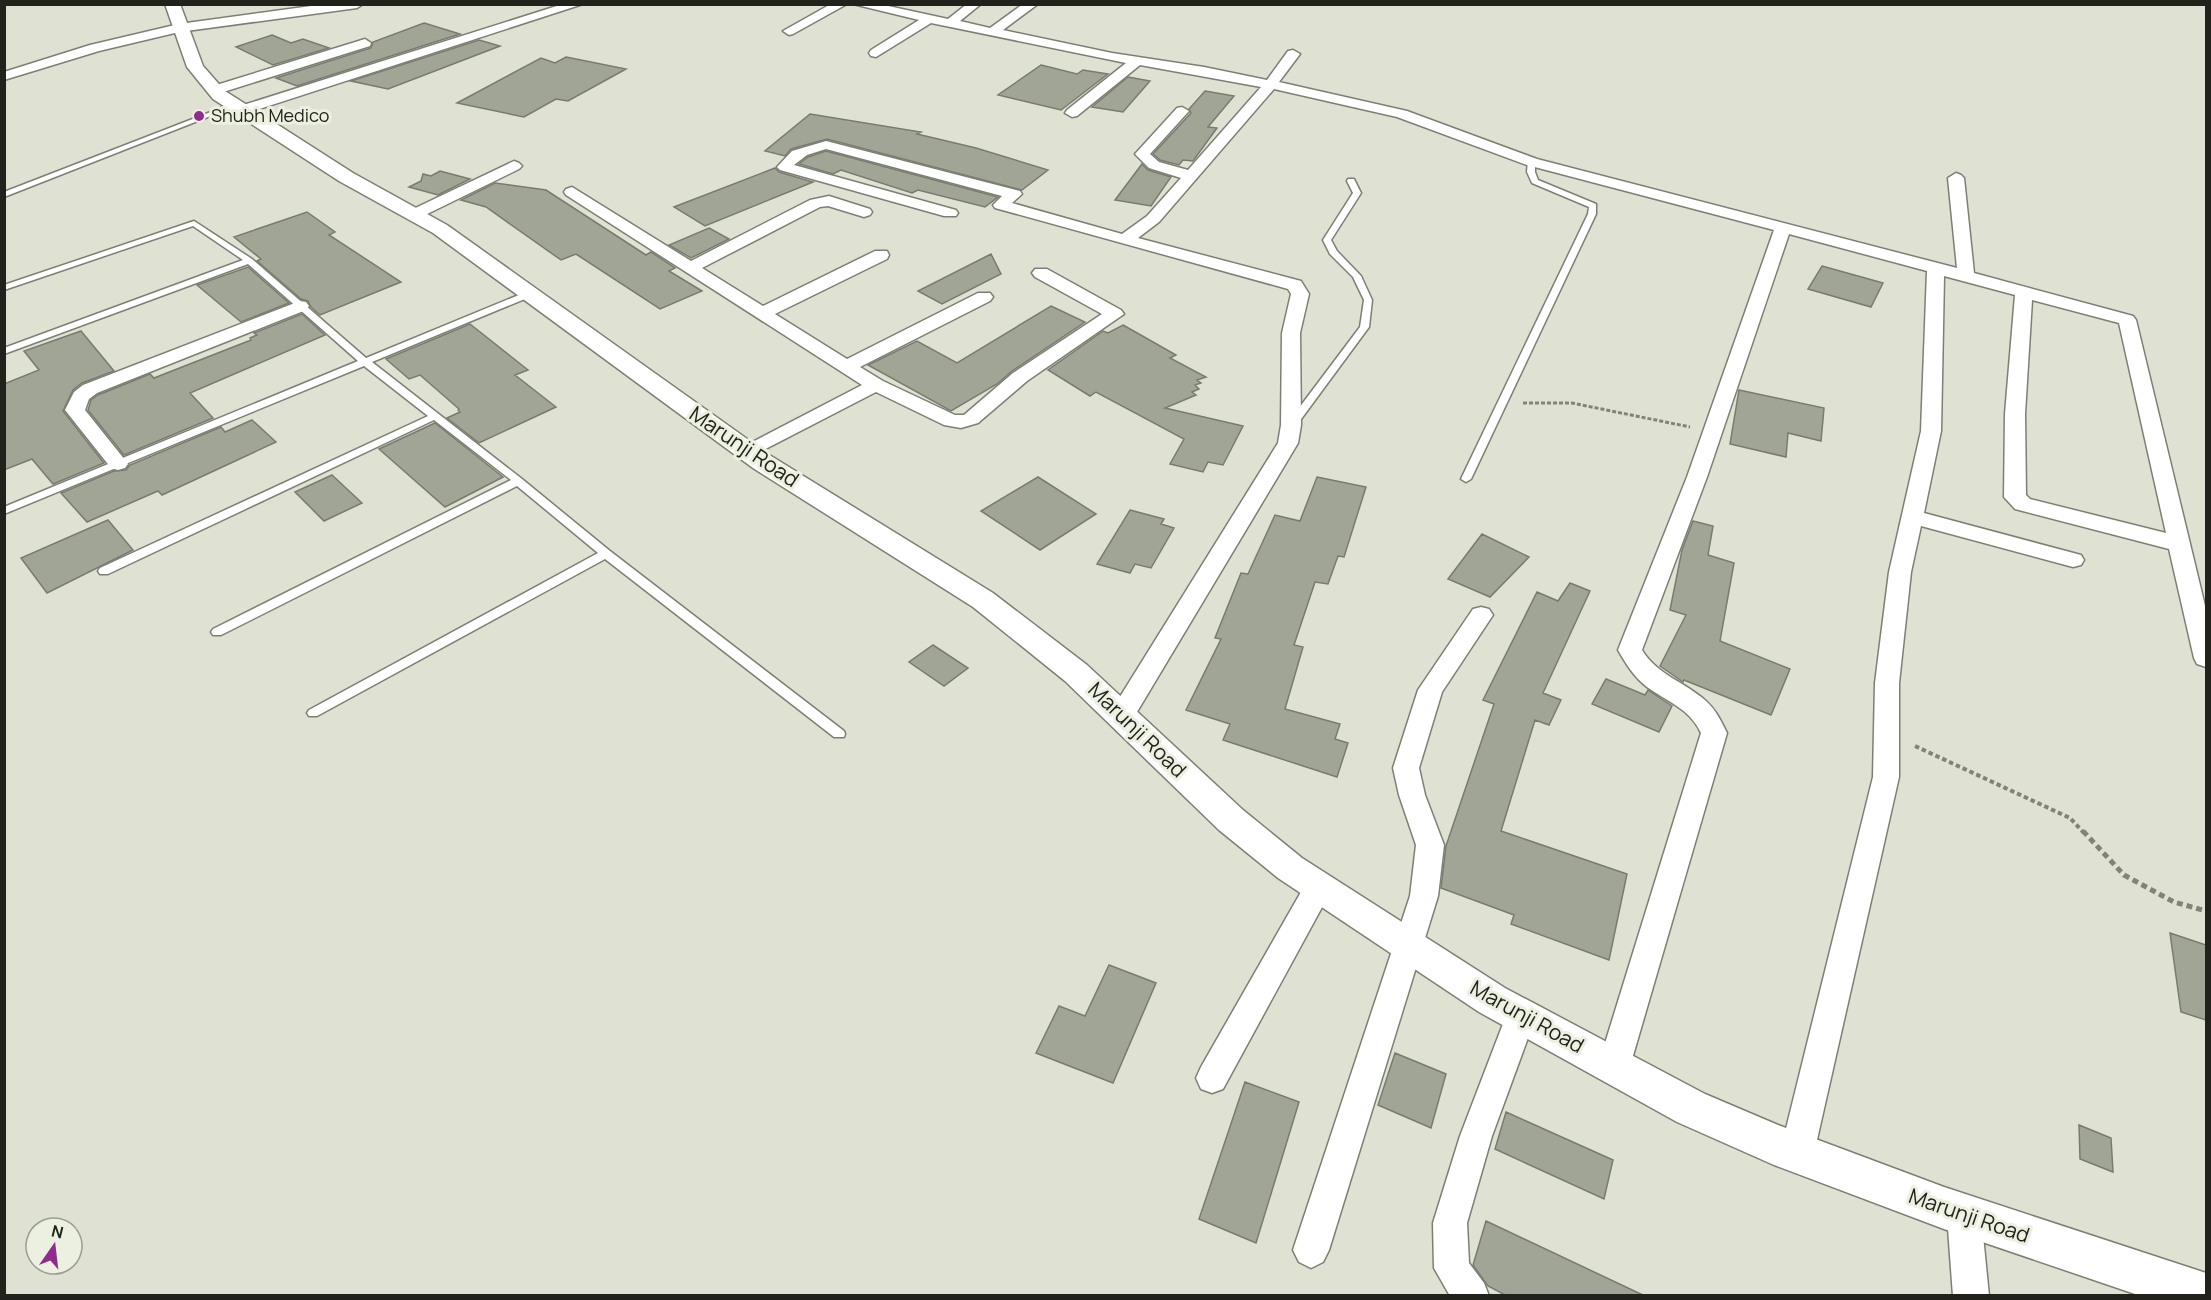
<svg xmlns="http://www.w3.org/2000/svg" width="2211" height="1300" font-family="Manrope,sans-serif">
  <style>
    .building { fill: #a1a596; stroke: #787c6e; stroke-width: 1.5 }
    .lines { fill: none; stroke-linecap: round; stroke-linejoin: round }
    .service-casing { stroke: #7c8072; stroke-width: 3 }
    .minor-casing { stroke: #7c8072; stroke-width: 3 }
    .tertiary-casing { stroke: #7c8072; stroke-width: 3 }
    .path-far2 { stroke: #818378; stroke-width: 3; stroke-dasharray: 4 2; stroke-linecap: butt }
    .path-far1 { stroke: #818378; stroke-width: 4; stroke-dasharray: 4.5 3; stroke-linecap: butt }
    .path { stroke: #818378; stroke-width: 5; stroke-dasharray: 6 4; stroke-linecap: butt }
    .service { fill: #fff; fill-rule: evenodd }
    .minor { fill: #fff; fill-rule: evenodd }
    .tertiary { fill: #fff; fill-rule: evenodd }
    .poi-dot { fill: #912b90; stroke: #ecf0e0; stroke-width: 2 }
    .labels { text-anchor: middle; stroke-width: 6; stroke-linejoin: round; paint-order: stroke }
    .far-poi-label { font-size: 18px; fill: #21221c; stroke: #ecf0e0; text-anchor: start }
    .street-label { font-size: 21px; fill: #21221c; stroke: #ecf0e0 }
  </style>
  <rect width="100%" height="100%" fill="#dfe2d3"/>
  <path class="building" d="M424 23 460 34 297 86 276 78 371 48 373 42Z
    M272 35 291 43 303 39 329 48 273 65 236 47Z
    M479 40 500 46 388 89 351 81Z
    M566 57 626 69 568 101 556 99 524 117 457 103 541 58 555 63Z
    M1041 65 1077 74 1083 70 1108 74 1061 110 998 95Z
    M1128 77 1150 81 1123 112 1092 107Z
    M1205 91 1234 96 1208 127 1217 128 1193 161 1183 160 1179 165 1160 160 1153 154 1191 113 1189 109Z
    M810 114 921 132 917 134 976 148 1048 170 1022 190 827 139 791 149 785 156 765 151Z
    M826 151 998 197 985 207 918 190 912 193 841 170 833 174 799 164 808 157Z
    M1142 164 1148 170 1171 177 1151 206 1115 200Z
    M775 168 779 172 813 182 705 226 674 207Z
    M440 171 470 179 438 195 409 187 421 181 423 174 431 176Z
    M495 183 546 190 646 255 651 252 675 268 669 271 702 291 660 309 576 254 561 260 486 207 461 200Z
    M307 212 335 232 329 235 401 282 320 315 311 307 308 301 301 299 257 261 261 259 234 237Z
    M709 228 729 239 691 258 669 245Z
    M991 254 1001 274 942 304 918 291Z
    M1822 266 1883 283 1871 307 1808 289Z
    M248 267 289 303 241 322 197 285Z
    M1051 306 1085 322 1012 371 997 384 951 411 868 365 917 341 957 363Z
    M302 314 325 335 190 393 213 418 124 455 88 410 91 400 98 395 150 374 154 378 251 340 250 338 257 335 254 333Z
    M470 324 528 370 515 375 556 407 479 443 447 418 460 412 458 410 459 409 420 375 409 379 386 359Z
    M1123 325 1176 355 1170 358 1206 377 1197 380 1201 383 1195 385 1199 389 1192 392 1196 395 1165 408 1243 426 1223 465 1208 462 1203 472 1170 464 1184 439 1096 392 1090 396 1048 370 1103 331 1108 333Z
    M81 331 114 371 82 383 73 390 63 411 104 463 53 484 32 459 4 470V384L39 370 24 351Z
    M1739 390 1824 408 1821 441 1788 433 1786 457 1730 444Z
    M252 420 276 442 162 495 158 491 87 522 61 493 114 471 126 470 130 465 221 427 225 432Z
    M435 423 503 477 445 507 379 449Z
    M332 475 362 503 324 521 295 492Z
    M1038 477 1096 514 1040 550 981 511Z
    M1317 477 1366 487 1344 557 1338 556 1328 584 1315 582 1294 645 1303 647 1285 709 1340 724 1335 739 1348 743 1337 777 1223 740 1230 724 1186 710 1221 639 1215 638 1241 573 1248 574 1275 515 1300 521Z
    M1130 510 1164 519 1161 524 1174 528 1151 568 1135 564 1130 573 1097 564Z
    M108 520 133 550 47 593 21 558Z
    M1693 521 1713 526 1708 555 1734 563 1720 641 1790 669 1771 715 1684 680 1683 682 1660 666 1686 615 1670 610 1682 550Z
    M1482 534 1529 557 1490 597 1448 579Z
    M1570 583 1590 591 1543 693 1561 700 1549 725 1535 720 1501 831 1627 874 1609 960 1511 924 1514 915 1441 888 1446 846 1494 704 1483 700 1537 592 1558 601Z
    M933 645 968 668 944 686 909 662Z
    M1606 679 1645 695 1648 690 1672 706 1659 732 1592 704Z
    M2170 933 2206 945V1020L2181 1012Z
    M1109 965 1156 983 1113 1083 1036 1053 1059 1006 1085 1016Z
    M1395 1053 1446 1074 1431 1128 1378 1105Z
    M1245 1082 1299 1102 1256 1243 1199 1219Z
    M1506 1112 1613 1160 1604 1199 1495 1149Z
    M2079 1125 2111 1138 2113 1172 2080 1159Z
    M1486 1221 1645 1296H1507L1488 1286 1473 1265Z"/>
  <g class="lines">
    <defs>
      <path id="service" d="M234 103 237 105 236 106 4 197V192Z
        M1528 160 1535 162V172L1538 180 1596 204V214L1471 479 1466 482 1461 479 1588 214 1589 207 1532 183 1527 172Z
        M1348 179H1354L1361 193 1331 240 1337 251 1361 276 1372 300 1369 327 1296 426 1292 427 1287 424 1360 327 1364 300 1353 277 1330 254 1323 240 1353 193 1347 181Z
        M194 221 252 259 366 358 526 292H532V296L372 362 522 479 610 551 844 731 845 734 844 737H834L605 559 317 716H309L307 713 309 710 598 553 517 486 221 635H213L211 632 213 629 511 480 434 420 108 574H100L98 571 100 568 428 416 364 366 4 514V507L358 361 248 264 4 354V348L243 260 193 226 4 290V285Z"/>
      <path id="minor" d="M326 4H363L357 8 179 32 99 51 4 80V72L90 45 179 24Z
        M563 4H583L247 113 242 114 235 110 237 107Z
        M831 4H847L793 34 789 35 783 31Z
        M853 4H879L948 19 967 4H981L960 21 990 28 1023 4H1038L1003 30 1112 53 1204 67 1267 80 1288 51 1293 50 1300 54 1279 82 1407 111 1537 159 1957 268 1948 178 1956 173 1961 175 1964 178 1974 273 2133 316 2136 320 2206 610V667L2197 664 2194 658 2169 549 2015 509 2004 497 2005 414 2015 295 1944 276 1941 431 1924 513 2081 555 2084 560 2081 565 2073 567 1921 526 1911 572 1899 683V777L1814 1153 1809 1165 1797 1170 1785 1165 1780 1153 1873 777 1875 683 1889 572 1921 431 1927 271 1789 234 1707 477 1642 650C1657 675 1685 682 1706 701 1716 710 1721 721 1727 733L1630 1066 1625 1077 1614 1081 1603 1077 1598 1066 1701 733C1690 709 1668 702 1647 687 1634 677 1626 664 1618 650L1687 477 1774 230 1527 165 1397 117 1274 89 1159 222 1138 238 1301 281 1309 294 1300 333 1301 425 1298 443 1131 722 1122 725 1113 722 1109 715 1113 708 1278 443 1281 425 1282 333 1291 294 1288 289 995 208 993 205 1002 196 826 149 807 155 794 165 956 210 958 213 956 216H944L780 170 777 167 792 151 826 141 1020 191 1022 194 1012 203 1122 234 1147 216 1181 178 1149 168 1135 154 1177 108 1182 107 1189 111 1150 154 1159 162 1188 170 1261 87 1140 65 1077 116 1072 117 1065 113 1067 110 1126 63 931 23 876 57 871 56 869 53 871 50 919 20ZM2032 300 2119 323 2166 533 2030 499 2026 495 2025 414Z
        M365 39 371 43 370 46 220 93 215 94 208 90 210 87Z
        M514 161 519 163 522 166 519 169 421 217H409L407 214 409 211Z
        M572 187 691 261 810 200 829 196 870 209 872 212 870 215 864 217 828 206 820 207 702 268 763 306 875 251H887L889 255 887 259 775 314 847 359 978 293H990L993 297 990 301 860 367 883 381 955 415H964L1013 373 1102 314 1035 277 1032 273 1035 269H1047L1121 310 1124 314 1027 381 978 423 961 428 944 425 876 392 748 458 741 456 738 452 741 448 862 385 566 195 564 192 566 189Z
        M300 301 306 302 309 306 306 310 97 393 89 399 85 410 125 460 128 464 125 468 118 470 111 468 65 410 74 392 83 385Z
        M1481 607 1489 609 1493 615 1442 692 1419 768 1425 795 1444 845 1438 896 1329 1250 1323 1262 1311 1268 1299 1262 1293 1250 1410 896 1416 845 1399 795 1393 768 1418 690 1473 609Z
        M1319 875 1329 878 1333 887 1223 1089 1212 1093 1201 1089 1196 1078 1201 1067 1309 878Z
        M1521 1002 1532 1006 1536 1016 1492 1136 1467 1223 1469 1263 1484 1283 1489 1296H1450L1434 1268 1433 1223 1460 1136 1506 1016 1510 1006Z
        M1964 1198 1976 1203 1981 1215 1989 1296H1953L1947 1215 1952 1203Z"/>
      <path id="tertiary" d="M165 4H180L203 66 225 91 353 173 447 225 771 456 993 593 1087 665 1243 810 1302 858 1505 988 1705 1094 1778 1125 1944 1187 2206 1273V1296H2141L1944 1229 1774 1165 1677 1122 1479 1012 1278 878 1219 830 1065 681 973 607 753 468 433 233 339 181 213 99 187 67Z"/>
    </defs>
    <use href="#service" class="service-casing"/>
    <use href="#minor" class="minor-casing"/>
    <use href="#tertiary" class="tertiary-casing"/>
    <path class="path-far2" d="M1523 403H1572L1690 427"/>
    <path class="path-far1" d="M1915 746 2070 818 2084 833"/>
    <path class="path" d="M2083 831 2124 875 2174 902 2206 911"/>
    <use href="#service" class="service"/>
    <use href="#minor" class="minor"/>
    <use href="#tertiary" class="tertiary"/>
  </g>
  <circle class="poi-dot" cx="199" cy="116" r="6"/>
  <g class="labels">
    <g class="far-poi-label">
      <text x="211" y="122">Shubh Medico</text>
    </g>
    <g class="street-label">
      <text transform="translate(744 447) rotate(34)" y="7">Marunji Road</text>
      <text transform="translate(1137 730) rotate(44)" y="7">Marunji Road</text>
      <text transform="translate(1527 1017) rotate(29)" y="7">Marunji Road</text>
      <text transform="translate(1969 1216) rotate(19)" y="7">Marunji Road</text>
    </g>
  </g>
  <rect width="2211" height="1300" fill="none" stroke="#21221c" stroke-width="12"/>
  <g transform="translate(54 1246) rotate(14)"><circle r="28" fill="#ecf0e0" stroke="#9b9e92" stroke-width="1.5"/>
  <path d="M0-4.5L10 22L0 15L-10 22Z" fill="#912b90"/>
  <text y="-9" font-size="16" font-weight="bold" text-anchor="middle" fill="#21221c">N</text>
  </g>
</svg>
